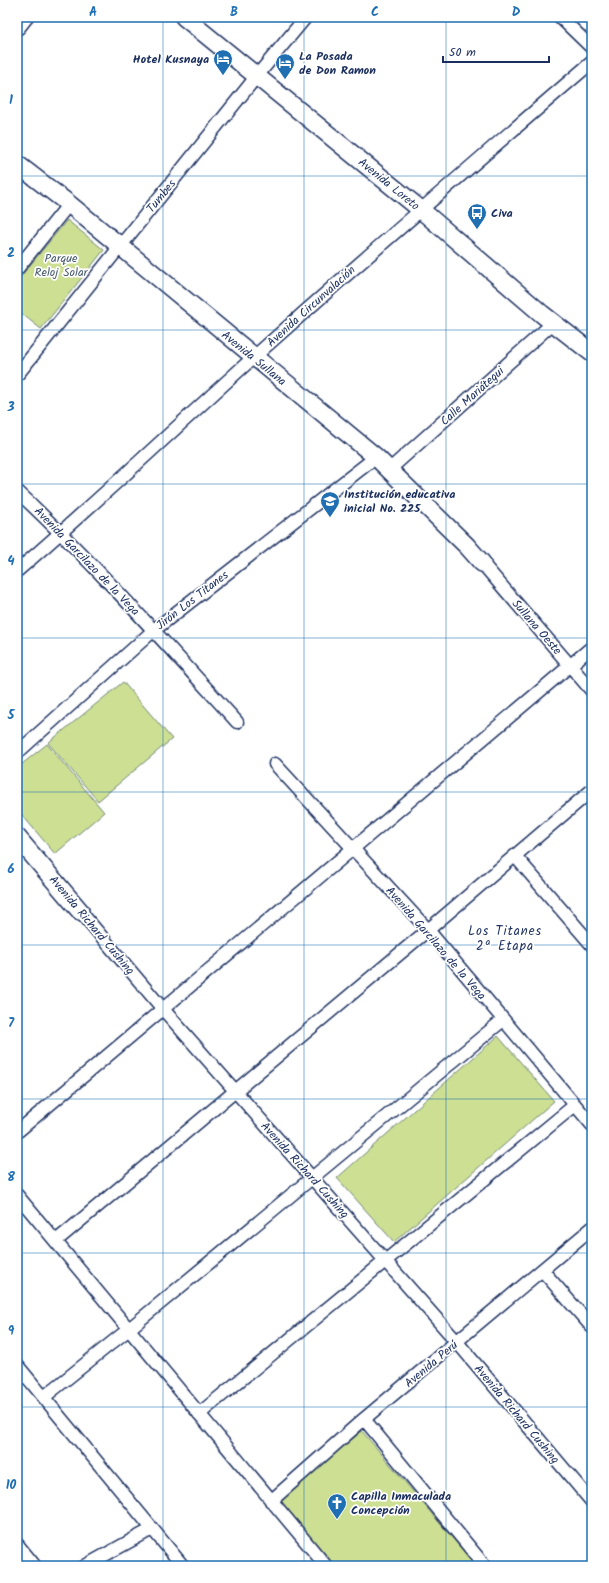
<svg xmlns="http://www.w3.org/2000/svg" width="609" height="1583" font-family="Kalam,sans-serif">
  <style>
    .green { fill: #ccdf93; stroke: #748778 }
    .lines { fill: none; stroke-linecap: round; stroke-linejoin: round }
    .street-casing { stroke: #1b2f5e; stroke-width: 15 }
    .secondary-casing { stroke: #1b2f5e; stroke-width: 20 }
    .street { stroke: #fff; stroke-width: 12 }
    .secondary { stroke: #fff; stroke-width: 17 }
    .grid { fill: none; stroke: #1f6fb2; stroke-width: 1; stroke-opacity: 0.55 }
    .labels { text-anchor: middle; stroke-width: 3.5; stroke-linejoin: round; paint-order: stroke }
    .poi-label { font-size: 12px; font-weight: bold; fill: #1b2f5e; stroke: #fff; text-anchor: start }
    .street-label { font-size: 12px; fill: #1b2f5e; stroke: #fff }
    .park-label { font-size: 12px; fill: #475b6b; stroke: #fff }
    .neighbourhood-label { font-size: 13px; letter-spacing: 1px; fill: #1b2f5e; stroke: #fff }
    .neatline { fill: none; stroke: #1f6fb2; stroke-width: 1.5 }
    .grid-label { font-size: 13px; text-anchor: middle; font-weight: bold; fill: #1f6fb2 }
  </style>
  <rect width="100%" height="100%" fill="#fff"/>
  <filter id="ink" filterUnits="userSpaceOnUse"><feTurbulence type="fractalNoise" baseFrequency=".025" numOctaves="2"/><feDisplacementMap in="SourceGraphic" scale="8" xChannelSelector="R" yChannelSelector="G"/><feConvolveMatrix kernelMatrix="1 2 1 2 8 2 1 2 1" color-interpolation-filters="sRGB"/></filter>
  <g filter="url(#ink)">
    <path class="green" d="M67 220 104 250 41 329 17 310V281Z
      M123 682 172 739 98 801 48 743Z
      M47 744 104 812 55 854 17 809V768Z
      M498 1036 554 1101 394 1242 337 1178Z
      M362 1431 476 1566H335L279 1499Z"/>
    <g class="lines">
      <defs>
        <path id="street" d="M560 17 592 48
          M17 269 69 204
          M17 375 256 77 306 17
          M390 469 553 323
          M17 491C95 564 165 643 237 722
          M482 563 592 691
          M17 571C98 501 175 428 255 356 366 257 479 159 592 62
          M17 753 154 630 376 457
          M275 764 428 930 592 1125
          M515 856 592 945
          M80 911 162 1008 457 1342 592 1502
          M17 1132 592 647
          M17 1195 326 1566
          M56 1241 428 930 592 790
          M542 1270 592 1327
          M17 1365 183 1566
          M44 1397 129 1329 503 1020
          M199 1414 575 1105
          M364 1419 485 1566
          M271 1501 364 1419 592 1228
          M17 1544 35 1566
          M85 1566 152 1529"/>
        <path id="secondary" d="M184 17 420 209 542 314 592 353
          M17 26 24 17
          M17 164 69 204 376 457 467 546 482 563
          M17 837 80 911"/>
      </defs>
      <use href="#street" class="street-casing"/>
      <use href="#secondary" class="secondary-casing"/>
      <use href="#street" class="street"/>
      <use href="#secondary" class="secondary"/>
    </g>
  </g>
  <path class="grid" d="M163 17V1566M304 17V1566M446 17V1566M17 176H592M17 330H592M17 484H592M17 638H592M17 792H592M17 945H592M17 1099H592M17 1253H592M17 1407H592"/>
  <defs>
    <symbol id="hotel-pin" viewBox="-11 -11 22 30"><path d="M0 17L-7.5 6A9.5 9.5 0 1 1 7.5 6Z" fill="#1f6fb2" stroke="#fff"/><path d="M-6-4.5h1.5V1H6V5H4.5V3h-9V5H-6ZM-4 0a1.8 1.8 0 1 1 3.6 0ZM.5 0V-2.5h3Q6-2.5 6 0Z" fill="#fff"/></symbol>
    <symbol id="bus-pin" viewBox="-11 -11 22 30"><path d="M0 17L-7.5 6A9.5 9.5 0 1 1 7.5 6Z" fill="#1f6fb2" stroke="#fff"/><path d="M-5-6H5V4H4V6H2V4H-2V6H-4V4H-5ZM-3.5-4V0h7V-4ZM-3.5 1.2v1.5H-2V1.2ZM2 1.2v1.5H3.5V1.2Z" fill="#fff"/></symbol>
    <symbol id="school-pin" viewBox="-11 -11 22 30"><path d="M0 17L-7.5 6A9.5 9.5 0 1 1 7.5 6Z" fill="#1f6fb2" stroke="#fff"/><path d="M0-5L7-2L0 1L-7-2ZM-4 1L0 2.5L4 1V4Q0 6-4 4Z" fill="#fff"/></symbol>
    <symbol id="church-pin" viewBox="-11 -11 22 30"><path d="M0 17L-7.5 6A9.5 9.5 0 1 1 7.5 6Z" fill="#1f6fb2" stroke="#fff"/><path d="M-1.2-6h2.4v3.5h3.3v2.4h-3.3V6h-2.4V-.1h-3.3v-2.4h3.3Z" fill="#fff"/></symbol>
  </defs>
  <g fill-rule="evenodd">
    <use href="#hotel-pin" x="212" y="48" width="22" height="30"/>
    <use href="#hotel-pin" x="274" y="52" width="22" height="30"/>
    <use href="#bus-pin" x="466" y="202" width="22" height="30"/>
    <use href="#school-pin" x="319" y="490" width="22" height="30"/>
    <use href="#church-pin" x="326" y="1492" width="22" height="30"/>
  </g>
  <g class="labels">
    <g class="poi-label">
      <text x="299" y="60">La Posada<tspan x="299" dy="14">de Don Ramon</tspan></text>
      <text x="209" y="63" text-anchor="end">Hotel Kusnaya</text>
      <text x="491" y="217">Civa</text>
      <text x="344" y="498">Institución educativa<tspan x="344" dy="14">inicial No. 225</tspan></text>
      <text x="351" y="1500">Capilla Inmaculada<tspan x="351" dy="14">Concepción</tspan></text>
    </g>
    <g class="street-label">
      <text transform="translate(389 184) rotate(39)" y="4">Avenida Loreto</text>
      <text transform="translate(161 196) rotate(-51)" y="4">Tumbes</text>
      <text transform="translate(311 306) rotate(-42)" y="4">Avenida Circunvalación</text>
      <text transform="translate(254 358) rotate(39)" y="4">Avenida Sullana</text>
      <text transform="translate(472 396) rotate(-42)" y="4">Calle Mariátegui</text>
      <text transform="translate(87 561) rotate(46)" y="4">Avenida Garcilazo de la Vega</text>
      <text transform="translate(192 600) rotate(-38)" y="4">Jirón Los Titanes</text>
      <text transform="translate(537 627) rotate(49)" y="4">Sullana Oeste</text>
      <text transform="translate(92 925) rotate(50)" y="4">Avenida Richard Cushing</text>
      <text transform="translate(436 943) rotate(49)" y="4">Avenida Garcilazo de la Vega</text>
      <text transform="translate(305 1170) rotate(48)" y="4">Avenida Richard Cushing</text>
      <text transform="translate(431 1364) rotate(-40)" y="4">Avenida Perú</text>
      <text transform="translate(517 1414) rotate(50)" y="4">Avenida Richard Cushing</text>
    </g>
    <g class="park-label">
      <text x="61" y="262">Parque<tspan x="61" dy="14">Reloj Solar</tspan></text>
    </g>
    <g class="neighbourhood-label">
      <text x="505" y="935">Los Titanes<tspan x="505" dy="15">2ª Etapa</tspan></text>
    </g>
  </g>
  <rect width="609" height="1583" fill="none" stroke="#fff" stroke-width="44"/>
  <path d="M443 56v6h106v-6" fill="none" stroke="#1b2f5e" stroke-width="2"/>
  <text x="449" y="56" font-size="12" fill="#1b2f5e" stroke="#ffffff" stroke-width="3" paint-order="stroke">50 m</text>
  <rect x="22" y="22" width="565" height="1539" class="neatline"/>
  <g class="grid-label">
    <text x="93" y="16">A</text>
    <text x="234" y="16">B</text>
    <text x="375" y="16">C</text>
    <text x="516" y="16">D</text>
    <text x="11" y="104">1</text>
    <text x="11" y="257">2</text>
    <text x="11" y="411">3</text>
    <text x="11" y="565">4</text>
    <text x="11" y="719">5</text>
    <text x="11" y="873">6</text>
    <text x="11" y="1027">7</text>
    <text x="11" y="1181">8</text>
    <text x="11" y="1335">9</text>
    <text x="11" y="1489">10</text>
  </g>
</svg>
